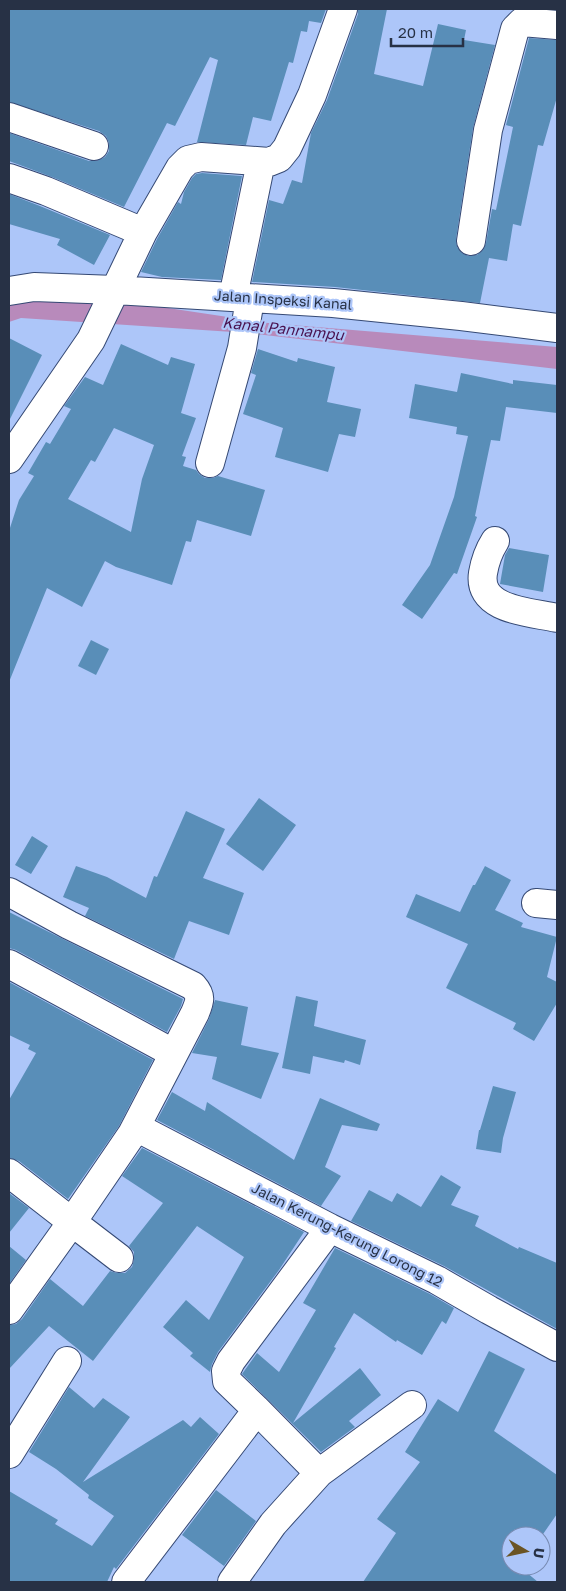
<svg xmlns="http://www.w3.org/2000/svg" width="566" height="1591" font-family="'Golos Text',sans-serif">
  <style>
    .water { fill: #b88abb }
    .building { fill: #598eb8; fill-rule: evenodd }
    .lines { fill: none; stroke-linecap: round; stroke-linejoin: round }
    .minor-casing { stroke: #354974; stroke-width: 30 }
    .minor { stroke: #fff; stroke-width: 28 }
    .labels { text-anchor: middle; stroke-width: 4.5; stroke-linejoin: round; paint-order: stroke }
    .street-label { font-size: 14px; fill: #273145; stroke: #adc6f9 }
    .water-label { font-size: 15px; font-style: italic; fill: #49114e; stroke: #adc6f9 }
  </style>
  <rect width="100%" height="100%" fill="#adc6f9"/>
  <path class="water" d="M19 297 128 302 268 323 557 347V369L248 333 21 318 9 322V301Z"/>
  <path class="building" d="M9 9H326L321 23 309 21 307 32 301 31 293 63 289 62 271 121 253 117 246 145 197 142 218 60 210 57 175 126 167 123 124 207 52 177 9 161V133L89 161H97L105 157 109 151V143L106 136 99 131 9 102Z
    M358 9H387L374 74 423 86 438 24 466 30 464 40 495 45 473 128 456 239 457 247 462 253 468 256 477 255 483 250 486 243 492 209 496 210 513 127 506 125 529 38 557 40V97L543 146 538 145 521 226 513 224 507 261 489 258 480 303 335 287 252 282 269 200 283 204 292 180 302 183 311 133 327 100 358 14Z
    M202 173 242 176 221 280 162 277 141 272 157 239 178 202 181 204 184 192 192 178 196 174Z
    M9 194 40 206 110 235 94 265 57 245 60 239 9 224Z
    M9 338 42 355 9 421Z
    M121 344 168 365 171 357 195 364 181 413 196 418 182 456 186 457 183 466 196 470 199 474 205 478H213L218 476 265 490 251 536 197 520 191 542 186 541 172 585 116 567 105 561 82 607 47 588 9 682V531L19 500 34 476 28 473 46 442 50 444 71 409 64 406 85 377 103 385ZM114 428 154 445 142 479 131 532 68 499 91 460 95 462Z
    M258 349 297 362 298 358 335 367 327 402 361 409 355 437 339 434 328 472 275 457 283 428 243 414 256 375 251 373Z
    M461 373 513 384V380L557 385V413L506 407 500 441 491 440 475 516 477 517 457 574 454 573 422 619 402 605 430 565 454 497 468 436 456 434 457 427 409 418 415 384 457 392Z
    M509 548 549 555 543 592 500 584 505 555Z
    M91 640 109 649 96 675 78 666Z
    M259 798 296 825 263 871 226 844Z
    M186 811 225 829 203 878 244 893 229 935 189 921 174 959 85 916 89 908 63 897 76 866 107 877 146 898 154 876 157 877Z
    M32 836 48 846 31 874 15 865Z
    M485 866 511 880 495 910 523 923 521 927 557 937 547 977 557 982V1003L534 1041 513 1029 516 1023 446 988 468 944 406 917 416 894 460 912 473 885H475Z
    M9 912 183 999 181 1006 167 1032 16 950 9 948Z
    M9 982 153 1060 119 1126 68 1199 19 1161 9 1158V1100L36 1053 28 1049 30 1045 9 1035Z
    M296 996 318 1001 314 1026 366 1040 360 1065 345 1060 344 1063 313 1056 310 1074 282 1068Z
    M215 1000 248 1007 241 1045 279 1053 261 1099 212 1079 217 1057 192 1053 209 1019Z
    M493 1086 516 1092 503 1138 501 1153 476 1149 479 1130H480Z
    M172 1092 205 1111 207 1102 294 1160 320 1098 380 1124 377 1131 342 1125 325 1167 341 1176 321 1206 157 1120Z
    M142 1148 304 1232 279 1270 218 1352 212 1364 210 1372 190 1356 193 1353 163 1327 186 1300 209 1320 244 1257 197 1226 93 1361 49 1326 9 1369V1325L16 1324 22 1319 50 1279 83 1306 110 1271 117 1273H125L132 1267 134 1260V1252L129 1246 163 1203 122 1176Z
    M441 1175 461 1187 451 1205 479 1216 475 1226 518 1249 519 1247 557 1263V1329L444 1266 351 1221 369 1190 392 1202 397 1193 421 1207Z
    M9 1193 29 1208 9 1233Z
    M9 1246 26 1260 9 1284Z
    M335 1248 430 1294 454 1308 446 1324 442 1321 422 1355 397 1340 396 1342 354 1313 334 1347 336 1348 293 1423 360 1368 381 1395 349 1421 355 1427 321 1452 242 1374 257 1353 279 1372 316 1310 303 1303Z
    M489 1351 525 1369 494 1431 557 1475V1514L541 1537V1536H511V1566H521L520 1567 538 1582H363L396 1533 377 1519 420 1462 405 1452 438 1399 458 1412Z
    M69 1387 94 1408 103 1398 130 1417 83 1482 183 1420 191 1427 200 1417 219 1434 116 1569 114 1567 107 1582H9V1491L58 1520 55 1524 92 1546 114 1516 88 1498 89 1495 56 1469 29 1452Z
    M216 1490 256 1521 224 1566 182 1535Z"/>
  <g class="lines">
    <defs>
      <path id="minor" d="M9 117 94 146
        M9 178 46 191 143 232
        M471 241 488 130 515 29 522 22 557 25
        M9 291 34 287 115 290 333 303 461 316 557 328
        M233 297 261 162
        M9 459 91 340 143 232 180 168 188 160 201 157 269 162 279 158 287 148 312 95 343 9
        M210 463 242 348 250 299
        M495 541C488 552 485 561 483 573 477 611 532 612 557 618
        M9 892 69 925 193 986C202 996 200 1001 195 1013L132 1134 72 1222 9 1173
        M536 903 557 905
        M9 964 173 1053
        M136 1127 330 1228 437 1280 489 1310 557 1347
        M9 1310 72 1222 119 1258
        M257 1410 227 1381 226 1371 231 1361 330 1228
        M9 1454 67 1361
        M126 1582 257 1410 319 1473
        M232 1582 273 1524 319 1473 412 1405"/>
    </defs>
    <use href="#minor" class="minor-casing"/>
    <use href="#minor" class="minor"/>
  </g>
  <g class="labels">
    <g class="street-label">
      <text transform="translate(283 300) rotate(4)" y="5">Jalan Inspeksi Kanal</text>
      <text transform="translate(347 1235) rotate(27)" y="5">Jalan Kerung-Kerung Lorong 12</text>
    </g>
    <g class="water-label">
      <text transform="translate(283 329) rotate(6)" y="5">Kanal Pannampu</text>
    </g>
  </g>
  <rect width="566" height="1591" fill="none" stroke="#273145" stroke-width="20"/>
  <g transform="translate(526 1551) rotate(99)"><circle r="24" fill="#adc6f9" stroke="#778ab1"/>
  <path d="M0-4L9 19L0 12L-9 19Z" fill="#6a5424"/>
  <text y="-8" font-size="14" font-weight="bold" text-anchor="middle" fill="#273145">U</text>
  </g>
  <path d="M391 38v8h72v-8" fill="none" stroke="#273145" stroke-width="2.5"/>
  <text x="398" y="38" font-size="15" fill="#273145" stroke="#adc6f9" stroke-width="4" paint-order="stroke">20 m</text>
</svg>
